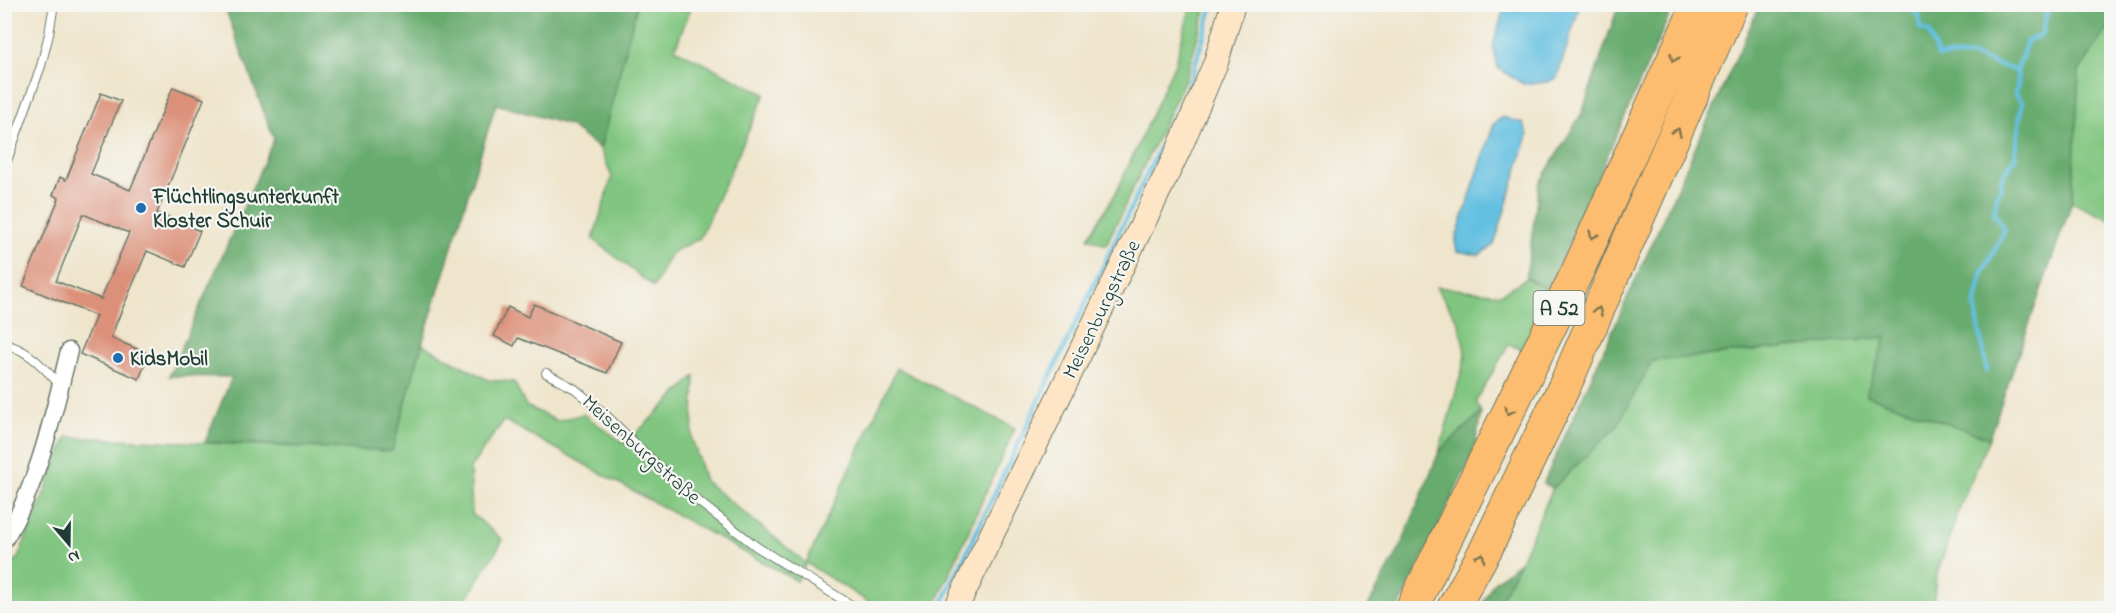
<svg xmlns="http://www.w3.org/2000/svg" width="2116" height="613" font-family="'Indie Flower',sans-serif">
  <style>
    .green { fill: #81c680; stroke: #50825a; stroke-width: 1.5 }
    .forest { fill: #68ab6e; stroke: #447451; stroke-width: 1.5 }
    .water { fill: #63c0e1; stroke: #417e8a; stroke-width: 1.5 }
    .lines { fill: none; stroke-linecap: round; stroke-linejoin: round }
    .stream { stroke: #63c0e1; stroke-width: 4.5 }
    .building { fill: #dc9079; fill-rule: evenodd }
    .lane-casing { stroke: #687869; stroke-width: 10 }
    .street-casing { stroke: #687869; stroke-width: 19 }
    .secondary-casing { stroke: #687869; stroke-width: 26 }
    .highway-casing { stroke: #687869; stroke-width: 34 }
    .lane { stroke: #fff; stroke-width: 8 }
    .street { stroke: #fff; stroke-width: 16 }
    .secondary { stroke: #fee5c5; stroke-width: 24 }
    .highway { stroke: #fcbd6f; stroke-width: 32 }
    .oneway { stroke: #82774f }
    .poi-dot { fill: #1f6fb2; stroke: #f6f6f2; stroke-width: 2 }
    .labels { text-anchor: middle; stroke-width: 4.5; stroke-linejoin: round; paint-order: stroke }
    .shield { fill: #f6f6f2; stroke: #60746d; stroke-width: 1.5 }
    .shield-label { font-size: 20px; font-weight: bold; fill: #1f3d34 }
    .poi-label { font-size: 21px; font-weight: bold; fill: #1f3d34; stroke: #f6f6f2; text-anchor: start }
    .street-label { font-size: 21px; fill: #1f3d34; stroke: #f6f6f2 }
  </style>
  <rect width="100%" height="100%" fill="#f6f6f2"/>
  <filter id="ink" filterUnits="userSpaceOnUse"><feTurbulence type="fractalNoise" baseFrequency=".0167" numOctaves="2"/><feDisplacementMap in="SourceGraphic" scale="12" xChannelSelector="R" yChannelSelector="G"/><feConvolveMatrix kernelMatrix="1 2 1 2 8 2 1 2 1" color-interpolation-filters="sRGB"/></filter>
  <filter id="wash" filterUnits="userSpaceOnUse"><feTurbulence type="fractalNoise" baseFrequency=".008" numOctaves="4" result="noise"/><feDisplacementMap in="SourceGraphic" scale="24" xChannelSelector="R" yChannelSelector="G"/><feGaussianBlur stdDeviation="1.35" result="paint"/><feColorMatrix in="noise" values="0 0 0 0 0 0 0 0 0 0 0 0 0 0 0 0 0 1.4 0 .05"/><feComposite in="paint" operator="in"/></filter>
  <g filter="url(#wash)">
    <rect width="100%" height="100%" fill="#efe5cc"/>
    <path class="green" d="M637 5H692L675 49 765 94 700 238 671 253 654 287 593 239 612 177 600 149Z
      M1191 5H1207L1185 80 1106 245 1088 238 1117 191 1175 63Z
      M2111 23V219L2072 202 2079 71Z
      M1526 278 1548 290 1525 351 1509 344 1476 401 1481 413 1439 452 1466 356 1459 323 1436 287 1501 294Z
      M1886 337 1867 395 1989 438 1960 507 1936 577 1933 608H1496L1520 562 1553 488 1617 426 1652 361Z
      M422 344 488 380 514 382 526 406 557 421 583 414 625 444 695 376 692 438 705 481 806 563 897 368 1015 428 934 608H878L806 563 797 581 504 420 470 468 472 514 503 540 461 608H5L4 572 18 558 67 437 392 451Z"/>
    <path class="forest" d="M1619 4 1674 5 1548 290 1526 278 1539 184 1582 113Z
      M224 5H637L600 149 568 125 496 104 422 344 392 451 205 442 232 377 169 376 274 139Z
      M1760 5H2111V23L2079 71 2072 202 1989 438 1866 395 1886 337 1652 361 1617 426 1553 488 1543 484Z
      M1481 413 1474 452 1399 608H1367L1401 546 1439 452Z
      M1520 562 1496 608H1480L1493 583Z"/>
    <path class="water" d="M1505 5H1576L1578 12 1557 77 1548 82 1523 84 1498 68 1493 46Z
      M1502 117 1523 123 1528 135 1494 245 1479 255 1457 251 1455 241 1494 124Z"/>
    <g class="lines">
      <path class="stream" d="M1903 4 1919 15 1920 28 1929 33 1938 56H1974L2017 71
        M1987 371 1975 306 1983 272 2005 230 1994 213 1998 192 2001 188V180L2015 157 2022 102 2015 94 2018 85 2017 71 2027 41 2042 34 2049 4
        M940 608 1188 88 1213 4"/>
    </g>
    <g id="blocks">
      <path class="building" d="M173 87 204 99 157 213 200 231 185 267 147 251 116 324 111 338 149 354 139 379 80 354 96 316 23 286 59 198 53 195 60 177 66 180 101 93 121 101 91 174 130 190ZM83 214 129 233 101 299 56 281Z
        M534 304 621 342 607 373 518 338 514 346 494 336 508 307 528 317Z"/>
    </g>
  </g>
  <g filter="url(#ink)">
    <use href="#blocks" fill-opacity="0" stroke="#687869" stroke-width="1.5"/>
    <g class="lines">
      <defs>
        <path id="lane" d="M4 169 41 66 49 34 54 4
          M4 344C28 349 44 368 60 385
          M546 373 575 389 603 412 681 488 757 547 856 608"/>
        <path id="street" d="M4 540C38 487 54 411 69 351"/>
        <path id="secondary" d="M956 608 1179 149 1216 62 1233 4"/>
        <path id="highway" d="M1412 608 1579 268 1698 4
          M1453 608 1486 549 1566 383 1732 4"/>
      </defs>
      <use href="#lane" class="lane-casing"/>
      <use href="#street" class="street-casing"/>
      <use href="#secondary" class="secondary-casing"/>
      <use href="#highway" class="highway-casing"/>
      <use href="#lane" class="lane"/>
      <use href="#street" class="street"/>
      <use href="#secondary" class="secondary"/>
      <use href="#highway" class="highway"/>
    </g>
    <defs><path id="oneway-chevron" d="M-2-3.5L2.5 0L-2 3.5" fill="none" stroke-width="1.6" stroke-linecap="round" stroke-linejoin="round" transform="scale(1.5)"/></defs>
    <g class="oneway">
      <use href="#oneway-chevron" transform="translate(1674 58) rotate(114)"/>
      <use href="#oneway-chevron" transform="translate(1677 132) rotate(-66)"/>
      <use href="#oneway-chevron" transform="translate(1593 235) rotate(114)"/>
      <use href="#oneway-chevron" transform="translate(1598 311) rotate(-66)"/>
      <use href="#oneway-chevron" transform="translate(1509 411) rotate(116)"/>
      <use href="#oneway-chevron" transform="translate(1481 557) rotate(-62)"/>
    </g>
  </g>
  <g class="poi-dot">
    <circle cx="141" cy="208" r="6"/>
    <circle cx="118" cy="358" r="6"/>
  </g>
  <g class="labels">
    <rect class="shield" x="1533.5" y="291" width="51" height="34" rx="4.5"/>
    <g class="shield-label">
      <text x="1559" y="315">A 52</text>
    </g>
    <g class="poi-label">
      <text x="153" y="203">Flüchtlingsunterkunft<tspan x="153" dy="24">Kloster Schuir</tspan></text>
      <text x="130" y="365">KidsMobil</text>
    </g>
    <g class="street-label">
      <text transform="translate(1101 309) rotate(-64)" y="7">Meisenburgstraße</text>
      <text transform="translate(642 449) rotate(42)" y="7">Meisenburgstraße</text>
    </g>
  </g>
  <rect width="2116" height="613" fill="none" stroke="#f6f6f2" stroke-width="24"/>
  <g transform="translate(69 544) rotate(160)" stroke="#f6f6f2" stroke-width="4.5" paint-order="stroke">
  <path d="M0-4.5L10 22L0 15L-10 22Z" fill="#1f3d34"/>
  <text y="-9" font-size="16" font-weight="bold" text-anchor="middle" fill="#1f3d34">N</text>
  </g>
</svg>
